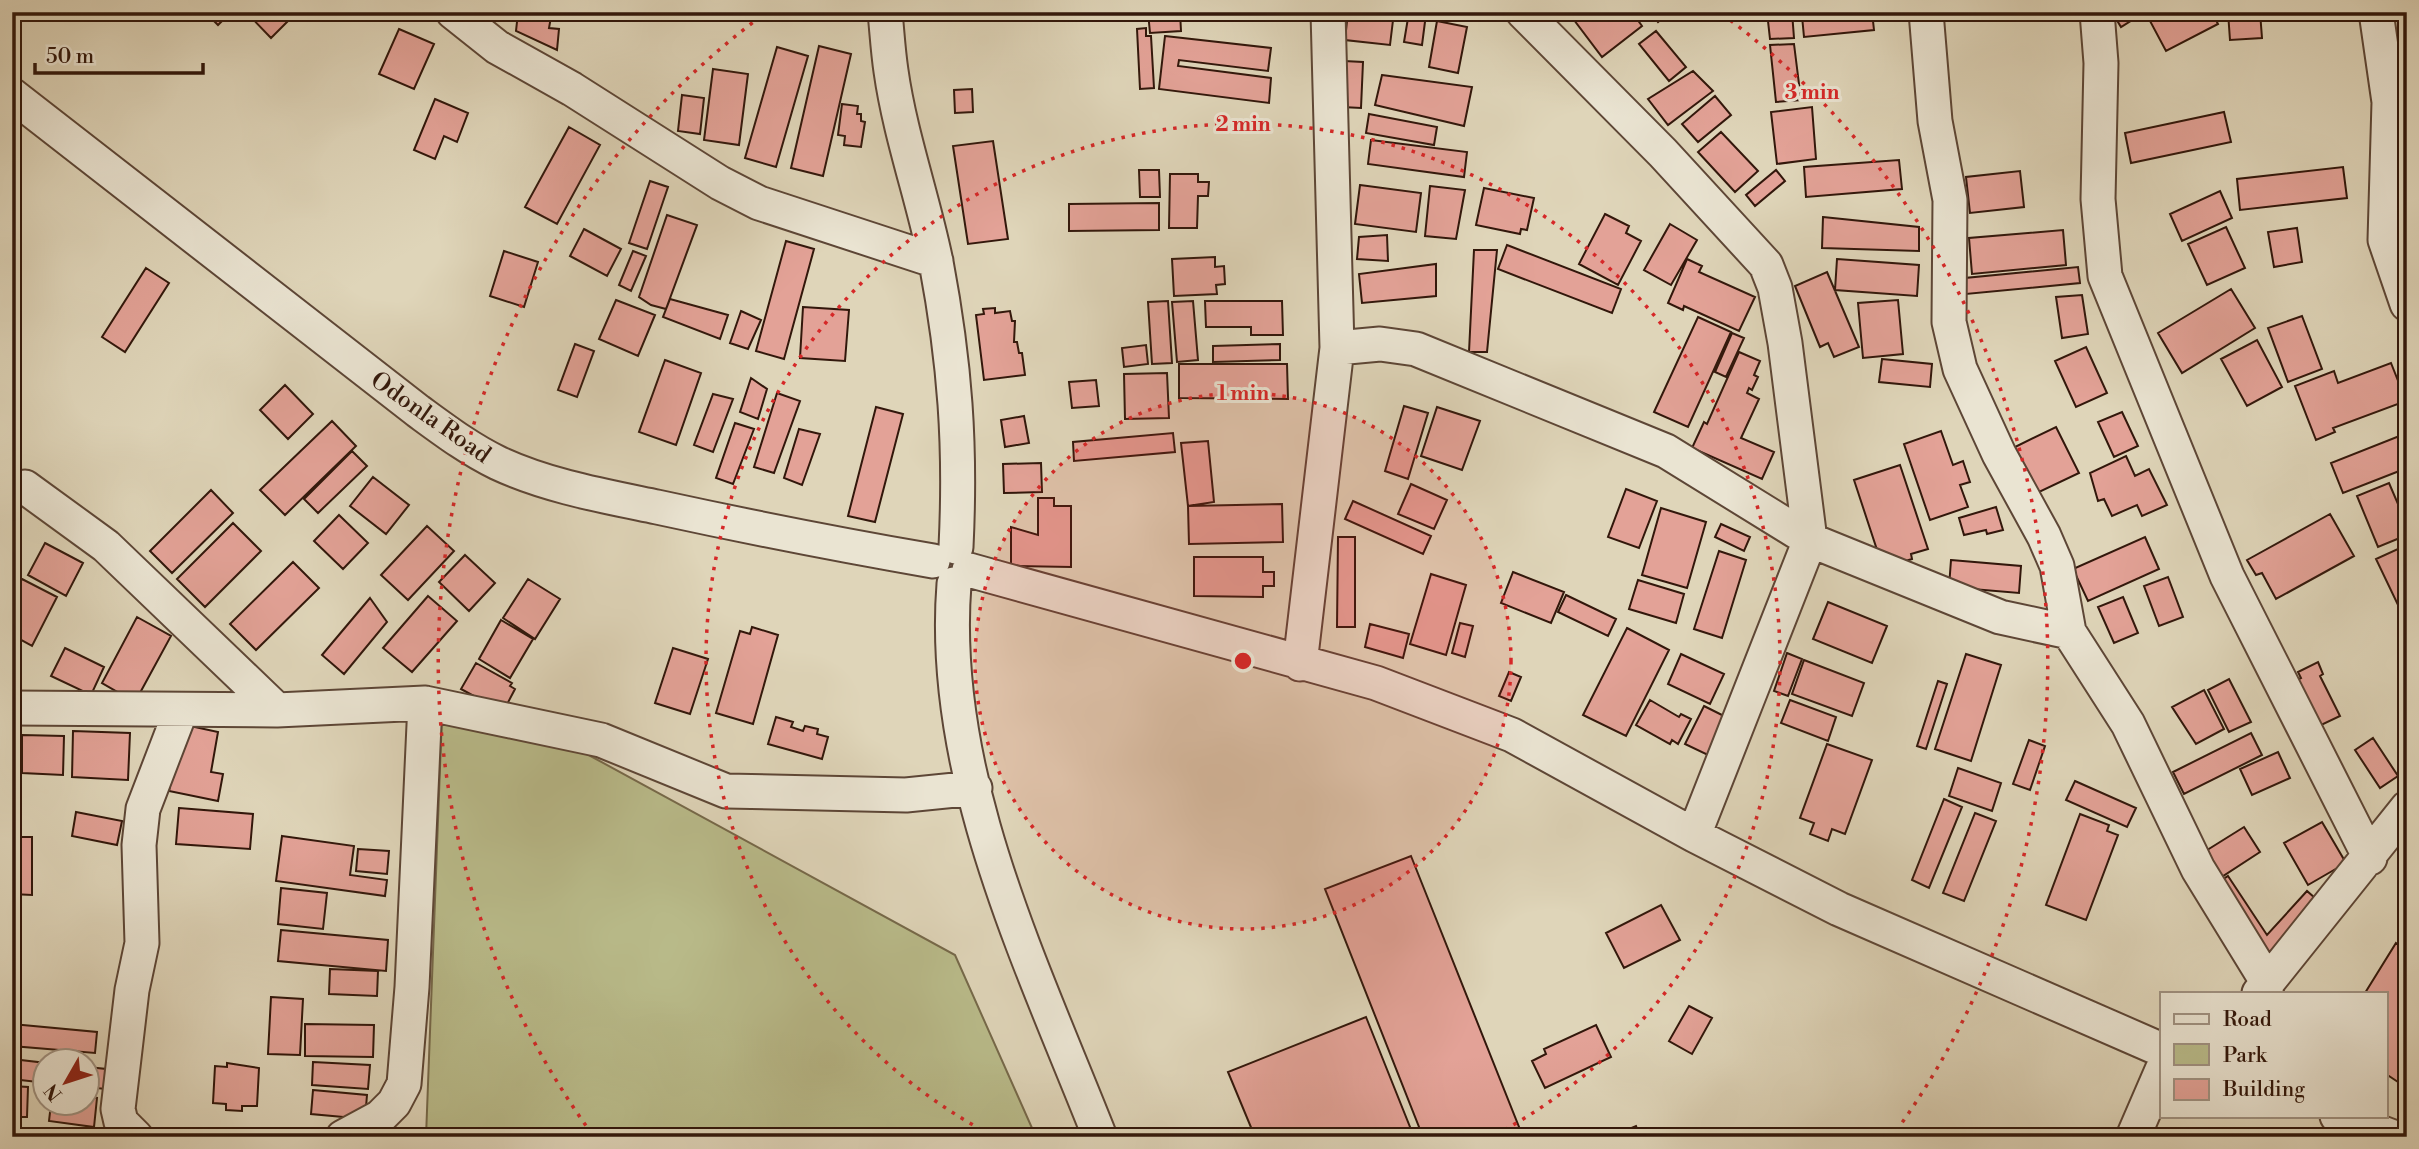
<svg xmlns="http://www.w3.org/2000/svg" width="2419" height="1149" font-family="'Libre Bodoni',serif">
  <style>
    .green { fill: #b9bb8a; stroke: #76694a; stroke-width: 2 }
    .building { fill: #e3a297; stroke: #32170b; stroke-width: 2 }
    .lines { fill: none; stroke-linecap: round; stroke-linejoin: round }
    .minor-casing { stroke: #5d4636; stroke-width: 37 }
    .minor { stroke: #eae4d2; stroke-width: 33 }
    .ring { fill: none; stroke: #d62828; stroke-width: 3.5; stroke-dasharray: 3.5 7 }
    .labels { text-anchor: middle; stroke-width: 6; stroke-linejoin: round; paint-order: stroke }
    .street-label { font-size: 24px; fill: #32170b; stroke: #eae4d2 }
    .centre { fill: #d62828; stroke: #eae4d2; stroke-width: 3.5 }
    .ring-label { font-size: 21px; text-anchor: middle; font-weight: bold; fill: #d62828; stroke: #eae4d2; stroke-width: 6; stroke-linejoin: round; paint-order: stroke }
  </style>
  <rect width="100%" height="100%" fill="#dfd5b9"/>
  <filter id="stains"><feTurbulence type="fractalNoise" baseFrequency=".00286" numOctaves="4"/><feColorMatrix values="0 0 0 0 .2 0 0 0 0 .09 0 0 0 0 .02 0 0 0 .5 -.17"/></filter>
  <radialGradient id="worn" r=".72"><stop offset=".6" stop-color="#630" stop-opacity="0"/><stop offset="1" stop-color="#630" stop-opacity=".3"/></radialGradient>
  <path class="green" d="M442 715 585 753 955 955 1036 1137H426Z"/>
  <path class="building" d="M205 12H231L218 25Z
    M246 12H297L271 38Z
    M1148 12H1180L1181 31 1150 33Z
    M1348 12H1394L1390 45 1345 40Z
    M1409 12 1426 14 1422 45 1404 42Z
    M1568 12H1632L1642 26 1602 57Z
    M1650 12H1670L1658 22Z
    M1767 12H1792L1794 38 1770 39Z
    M1849 12H1872L1874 30 1804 37 1802 16Z
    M2112 12H2145L2121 27Z
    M2166 12H2212L2218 24 2166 51 2150 21Z
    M2228 12H2260L2262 38 2230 40Z
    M518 13 551 17 549 28 559 29 557 50 516 31Z
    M1437 21 1467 27 1458 73 1429 67Z
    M1146 28V36H1151L1154 88 1140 89 1137 29Z
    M399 29 434 44 414 89 379 74Z
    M1656 31 1686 67 1669 81 1639 44Z
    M1165 36 1271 48 1268 71 1179 60 1178 66 1271 78 1269 103 1159 89Z
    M1794 44 1801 100 1776 102 1770 45Z
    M819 46 851 54 823 176 791 168Z
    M777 47 808 56 776 167 745 158Z
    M1344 61 1363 62 1361 108 1342 107Z
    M713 69 748 74 739 145 704 140Z
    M1693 71 1713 91 1668 125 1648 99Z
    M1382 75 1472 87 1464 126 1375 105Z
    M972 89 973 112 955 113 954 90Z
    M682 95 704 98 700 134 678 131Z
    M1715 96 1731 115 1698 142 1682 124Z
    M435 99 468 113 457 142 444 136 435 159 414 150Z
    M842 104 858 106 857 114H861V121L865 122 861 147 844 145 845 136 838 135Z
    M1812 107 1816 159 1777 164 1771 112Z
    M2224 112 2231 142 2131 163 2125 133Z
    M1369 114 1437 127 1434 145 1366 133Z
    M569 127 600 145 557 224 525 207Z
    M1721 132 1758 171 1735 192 1698 152Z
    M1371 140 1467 152 1464 177 1368 164Z
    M993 141 1008 239 968 244 953 146Z
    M1899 160 1902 189 1806 197 1804 167Z
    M2343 167 2347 198 2240 210 2237 179Z
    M1139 170H1159L1160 197H1140Z
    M1776 170 1785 181 1755 206 1746 195Z
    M2020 171 2024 207 1970 213 1966 177Z
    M1170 174H1198V182H1209L1208 196H1198L1197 228H1169Z
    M650 181 668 187 647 249 629 243Z
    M1360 185 1421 193 1416 232 1355 224Z
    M1430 186 1465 190 1456 239 1425 236Z
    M1484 188 1534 198 1527 230 1521 229 1520 234 1476 225Z
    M2220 191 2232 218 2182 241 2170 214Z
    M1159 203V230L1069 231V204Z
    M1605 214 1629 226 1626 233 1641 241 1618 285 1579 264Z
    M667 215 697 225 666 309 651 305 639 297Z
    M1823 217 1919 227V251L1822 248Z
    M1670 224 1697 240 1671 285 1644 270Z
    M2226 227 2245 268 2207 285 2188 244Z
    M2297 228 2302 262 2274 267 2268 232Z
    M584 229 621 249 607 276 570 256Z
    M2063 230 2066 265 1972 274 1969 238Z
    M2407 230V262L2392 237Z
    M1387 235 1388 261 1357 259 1359 237Z
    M786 241 814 249 784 359 756 351Z
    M1507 245 1621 289 1612 313 1498 269Z
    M1474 250H1497L1487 352H1469Z
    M504 251 538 262 524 307 490 296Z
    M633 251 646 256 631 291 619 285Z
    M1215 257V267L1224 266 1225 284 1216 285 1217 294 1174 296 1172 259Z
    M1687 259 1702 266 1699 272 1755 297 1739 331 1684 306 1683 310 1668 303Z
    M1837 259 1919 265 1917 296 1835 290Z
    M1436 264V296L1362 303 1359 274Z
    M2078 267 2080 283 1966 294 1965 278Z
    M146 268 169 283 125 352 102 337Z
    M1827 272 1859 347 1834 357 1828 343 1820 347 1795 286Z
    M2231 289 2255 328 2182 373 2158 333Z
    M2082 295 2088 334 2062 338 2056 297Z
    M670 299 728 315 720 339 663 317Z
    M616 300 655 315 638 356 599 339Z
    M1898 300 1903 354 1863 358 1858 303Z
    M1168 301 1172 363 1152 364 1148 302Z
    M1193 301 1198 360 1177 362 1172 302Z
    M1205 301H1282L1283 335H1251V327H1206Z
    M803 307 849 310 845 361 800 358Z
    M995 308V313L1010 311 1012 321H1015L1014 342H1017L1019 353H1022L1025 375 984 380 976 315 984 314 983 309Z
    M741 311 761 320 748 349 730 343Z
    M2302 316 2322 369 2288 382 2268 328Z
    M1698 317 1731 332 1688 427 1654 412Z
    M1732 333 1744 338 1726 377 1715 372Z
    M2257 340 2282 387 2247 406 2221 359Z
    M575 344 594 351 577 397 558 390Z
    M1280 344V360L1213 362V346Z
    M1146 345 1148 364 1124 367 1122 348Z
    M2086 347 2107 393 2076 407 2055 361Z
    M1739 352 1760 361 1754 375 1758 377 1752 390 1749 388 1747 393 1759 399 1741 438 1774 452 1762 479 1692 448 1704 422 1707 424Z
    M1882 359 1932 364 1930 387 1879 382Z
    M665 360 701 373 676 445 639 432Z
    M2391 363 2406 401 2333 428 2335 432 2316 440 2295 386 2334 371 2338 383Z
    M1179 364H1287L1288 399 1179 398Z
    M1167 373 1169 418 1125 419 1124 374Z
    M751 378 767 389 758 419 740 412Z
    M1096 380 1099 406 1072 408 1069 382Z
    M285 385 313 414 288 439 260 410Z
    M777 393 800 401 774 473 754 467Z
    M713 394 733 399 713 452 694 445Z
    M1404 406 1428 413 1408 479 1385 471Z
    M876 407 903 414 875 522 848 516Z
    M1437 407 1480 421 1462 470 1421 456Z
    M2122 412 2138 446 2114 457 2098 422Z
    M1024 416 1029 443 1005 447 1001 420Z
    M332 421 356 446 285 515 260 490Z
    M735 423 754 429 733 484 716 478Z
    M2056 427 2079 473 2037 493 2015 447Z
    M799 429 820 434 802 485 784 478Z
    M1941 431 1953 465 1963 461 1970 482 1960 485 1968 507 1930 520 1904 444Z
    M1173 433 1175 452 1074 461 1073 442Z
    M2407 433V468L2343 493 2331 463Z
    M1208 441 1214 502 1188 506 1181 443Z
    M352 451 367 466 318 513 304 499Z
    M2126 456 2135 476 2149 469 2167 505 2142 516 2137 505 2112 516 2104 499 2098 501 2090 473Z
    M1041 463 1042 492 1004 493 1003 464Z
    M1900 465 1928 549 1911 554 1912 559 1883 568 1854 480Z
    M373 477 409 505 386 534 350 506Z
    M2389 483 2407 525V535L2378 547 2357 496Z
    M1411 484 1447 500 1434 529 1398 514Z
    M1626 489 1657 501 1639 548 1608 537Z
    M211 490 233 513 172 573 150 551Z
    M1038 498H1054V506H1071V567L1011 566V527L1038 535Z
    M1353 501 1431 536 1423 554 1345 519Z
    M1282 504 1283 542 1189 544 1188 506Z
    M1996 507 2003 530 1987 534 1986 530 1964 535 1959 518Z
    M1661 508 1706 522 1687 588 1642 575Z
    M2330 514 2354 556 2276 599 2262 573 2256 575 2247 560Z
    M339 515 368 543 343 569 314 541Z
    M233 523 261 551 205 607 177 579Z
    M1721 524 1750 537 1744 551 1715 537Z
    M427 526 454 551 408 600 381 575Z
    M1338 537H1355V627H1337Z
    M2145 537 2159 569 2088 601 2073 569Z
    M45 543 83 563 66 596 28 575Z
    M2400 548 2407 563V601L2398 605 2376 559Z
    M1719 551 1746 560 1722 638 1694 629Z
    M465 555 495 583 469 611 439 582Z
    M1194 557H1263V572H1274V586H1263V597L1194 596Z
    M1951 560 2021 566 2019 593 1949 587Z
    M293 562 319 588 256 650 230 624Z
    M1513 572 1564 592 1551 623 1501 603Z
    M1431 574 1466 585 1446 655 1410 644Z
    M2168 577 2183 617 2159 626 2144 586Z
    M22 579 57 597 32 646 12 635V597Z
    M528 579 560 599 535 639 503 618Z
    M1638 580 1684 594 1676 623 1629 609Z
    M1566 595 1616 619 1608 636 1558 612Z
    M428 596 457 621 412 672 383 648Z
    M2123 597 2138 633 2114 643 2098 607Z
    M370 598 387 622 344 674 322 655Z
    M1828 602 1887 626 1872 663 1813 639Z
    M137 617 171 636 135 702 102 683Z
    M501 620 533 639 510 678 479 659Z
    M1460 623 1473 626 1465 657 1452 653Z
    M1370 624 1409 634 1403 658 1365 647Z
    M752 627 778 635 753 724 716 713 740 631 750 634Z
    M1627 628 1669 650 1626 736 1583 715Z
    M65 648 104 667 91 695 51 676Z
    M673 648 708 659 690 714 655 703Z
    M1787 653 1802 659 1788 696 1774 691Z
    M1681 654 1724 674 1710 704 1668 684Z
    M1966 654 2001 665 1971 761 1935 749Z
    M1804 660 1864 683 1852 716 1792 694Z
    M2318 662 2323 674 2320 676 2340 716 2317 727 2295 681 2301 678 2298 672Z
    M476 663 512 683 510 686 515 689 503 712 461 689Z
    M1509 672 1521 677 1511 701 1499 696Z
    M2229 679 2251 722 2229 732 2208 690Z
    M1938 681 1947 684 1926 749 1917 746Z
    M2204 690 2224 729 2196 744 2172 707Z
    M1650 700 1679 717 1681 714 1691 719 1678 744 1672 740 1670 744 1636 725Z
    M1790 700 1836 717 1828 741 1781 723Z
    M1704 706 1728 718 1710 756 1685 744Z
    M776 717 793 722 791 727 803 731 805 726 818 729 817 734 828 737 822 759 768 744Z
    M181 724 218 732 211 772 223 774 218 801 169 791Z
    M73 731 130 733 128 780 72 777Z
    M2251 733 2262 755 2184 794 2173 772Z
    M22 735 64 736 63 775 22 773Z
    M2373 738 2398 776 2380 788 2355 750Z
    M2029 740 2045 746 2030 790 2013 784Z
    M1827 744 1872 760 1845 834 1832 829 1828 841 1810 834 1814 823 1800 818Z
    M2278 752 2290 778 2252 795 2240 769Z
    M1958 768 2001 783 1992 811 1949 796Z
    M2075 781 2136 808 2127 827 2066 800Z
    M1944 799 1962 807 1929 888 1912 880Z
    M179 808 253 814 250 849 176 844Z
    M76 812 122 821 117 845 72 836Z
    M1975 813 1996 821 1964 901 1943 893Z
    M2080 814 2109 825 2107 831 2118 835 2086 920 2046 905Z
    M2322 822 2346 863 2308 885 2284 843Z
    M2244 827 2260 852 2220 878 2204 852Z
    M282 836 354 846 350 875 387 880 385 896 276 881Z
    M12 837H32V895L12 894Z
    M358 849 389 851 387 874 356 871Z
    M1411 856 1523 1137H1423L1325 889Z
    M2228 876 2267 935 2307 891 2324 906 2265 958 2213 886Z
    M281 888 327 893 323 929 278 924Z
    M1661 905 1680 940 1624 968 1606 933Z
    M2407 910V927L2400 923Z
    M281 930 388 940 386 971 278 961Z
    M2396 943 2407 950V1088L2386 1074V993H2365Z
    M330 969 378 971 377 996 329 994Z
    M271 997 303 999 300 1055 268 1054Z
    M1689 1006 1712 1018 1692 1054 1669 1041Z
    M1366 1017 1414 1137H1255L1228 1072Z
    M12 1024 97 1032 95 1053 12 1046Z
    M305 1024 374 1025 373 1057 305 1056Z
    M1596 1025 1611 1057 1545 1088 1532 1061 1546 1054 1544 1049Z
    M12 1059 46 1063V1083L12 1079Z
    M313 1062 370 1065 368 1089 312 1085Z
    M227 1063 259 1068 257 1106H242V1111L226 1110V1104L213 1103 215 1066 227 1067Z
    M88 1067 106 1069 105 1089 88 1087Z
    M12 1086 28 1087 27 1117H12Z
    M313 1090 367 1095 365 1119 311 1114Z
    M88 1097 97 1098 94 1127 49 1121 51 1104H88Z
    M1636 1126 1640 1137H1610Z"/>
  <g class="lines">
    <defs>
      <path id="minor" d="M453 12 497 47 572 89 720 183 759 203 936 261
        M885 12C887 32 888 51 891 71 900 135 923 198 936 262 955 363 961 445 956 547
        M1523 12 1663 153 1766 265 1775 288 1785 343 1810 540 1694 835
        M1926 12 1935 121 1950 200 1949 322 1960 369 1999 454 2044 536 2057 566 2069 632 2128 724 2198 869 2268 983
        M2097 12 2101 63 2098 199 2105 276 2227 576 2370 858
        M2376 12 2389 102 2385 240 2407 304
        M12 95 418 411C444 430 469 449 498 463 547 486 604 496 657 507 749 527 840 545 933 561
        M1337 348 1380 344 1416 349 1666 451 1810 540 2000 617 2069 632
        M25 487 106 546 277 710
        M969 570 1376 683 1512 735 1694 835 1839 909 2162 1050
        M954 584C939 776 1031 962 1100 1137
        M1300 664 1337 348 1328 12
        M12 708 277 710 425 703 601 740 726 791 906 795 975 788
        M2259 993 2407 808
        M2337 1116 2393 1137
        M136 1137 121 1122 118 1109 132 990 142 943 139 845 143 809 181 710
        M343 1137 380 1117 394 1103 404 1084 412 987 425 703
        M2133 1137 2162 1070"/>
    </defs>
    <use href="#minor" class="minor-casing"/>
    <use href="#minor" class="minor"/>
  </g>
  <circle cx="1243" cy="661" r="268" fill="#d62828" fill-opacity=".12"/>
  <g class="ring">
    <circle cx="1243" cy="661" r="268"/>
    <path d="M991 1135A537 537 0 1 1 1495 1135"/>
    <path d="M592 1134A805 805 0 0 1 764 14M1722 14A805 805 0 0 1 1894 1134"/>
  </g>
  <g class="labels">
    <g class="street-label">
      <text transform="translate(431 417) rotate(35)" y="8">Odonla Road</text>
    </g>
  </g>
  <circle cx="1243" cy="661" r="10" class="centre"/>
  <g class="ring-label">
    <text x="1812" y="99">3 min</text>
    <text x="1243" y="131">2 min</text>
    <text x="1243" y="400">1 min</text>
  </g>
  <rect width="2419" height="1149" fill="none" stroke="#dfd5b9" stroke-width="42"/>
  <rect x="14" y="14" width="2391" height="1121" fill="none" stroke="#32170b" stroke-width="3.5"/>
  <rect x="21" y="21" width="2377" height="1107" fill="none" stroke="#32170b" stroke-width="2"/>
  <rect x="2160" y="992" width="228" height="126" fill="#eae4d2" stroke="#a09282" stroke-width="2"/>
  <rect x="2174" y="1014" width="35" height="10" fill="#eae4d2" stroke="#a09282" stroke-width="2"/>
  <text x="2223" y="1026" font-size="21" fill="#32170b">Road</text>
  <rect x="2174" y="1044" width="35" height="21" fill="#b9bb8a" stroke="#a09282" stroke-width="2"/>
  <text x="2223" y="1062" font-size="21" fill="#32170b">Park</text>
  <rect x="2174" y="1079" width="35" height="21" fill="#e3a297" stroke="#a09282" stroke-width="2"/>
  <text x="2223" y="1096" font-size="21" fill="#32170b">Building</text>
  <g transform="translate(66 1082) rotate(231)"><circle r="33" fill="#eae4d2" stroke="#a09282" stroke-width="2"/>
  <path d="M0-5L12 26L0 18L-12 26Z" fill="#8f2418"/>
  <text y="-10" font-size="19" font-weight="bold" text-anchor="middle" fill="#32170b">N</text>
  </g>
  <path d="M35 63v10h168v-10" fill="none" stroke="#32170b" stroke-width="3.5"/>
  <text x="46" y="63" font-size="21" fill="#32170b" stroke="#eae4d2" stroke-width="5" paint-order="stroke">50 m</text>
  <rect width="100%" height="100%" filter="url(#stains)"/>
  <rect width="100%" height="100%" fill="url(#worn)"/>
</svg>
